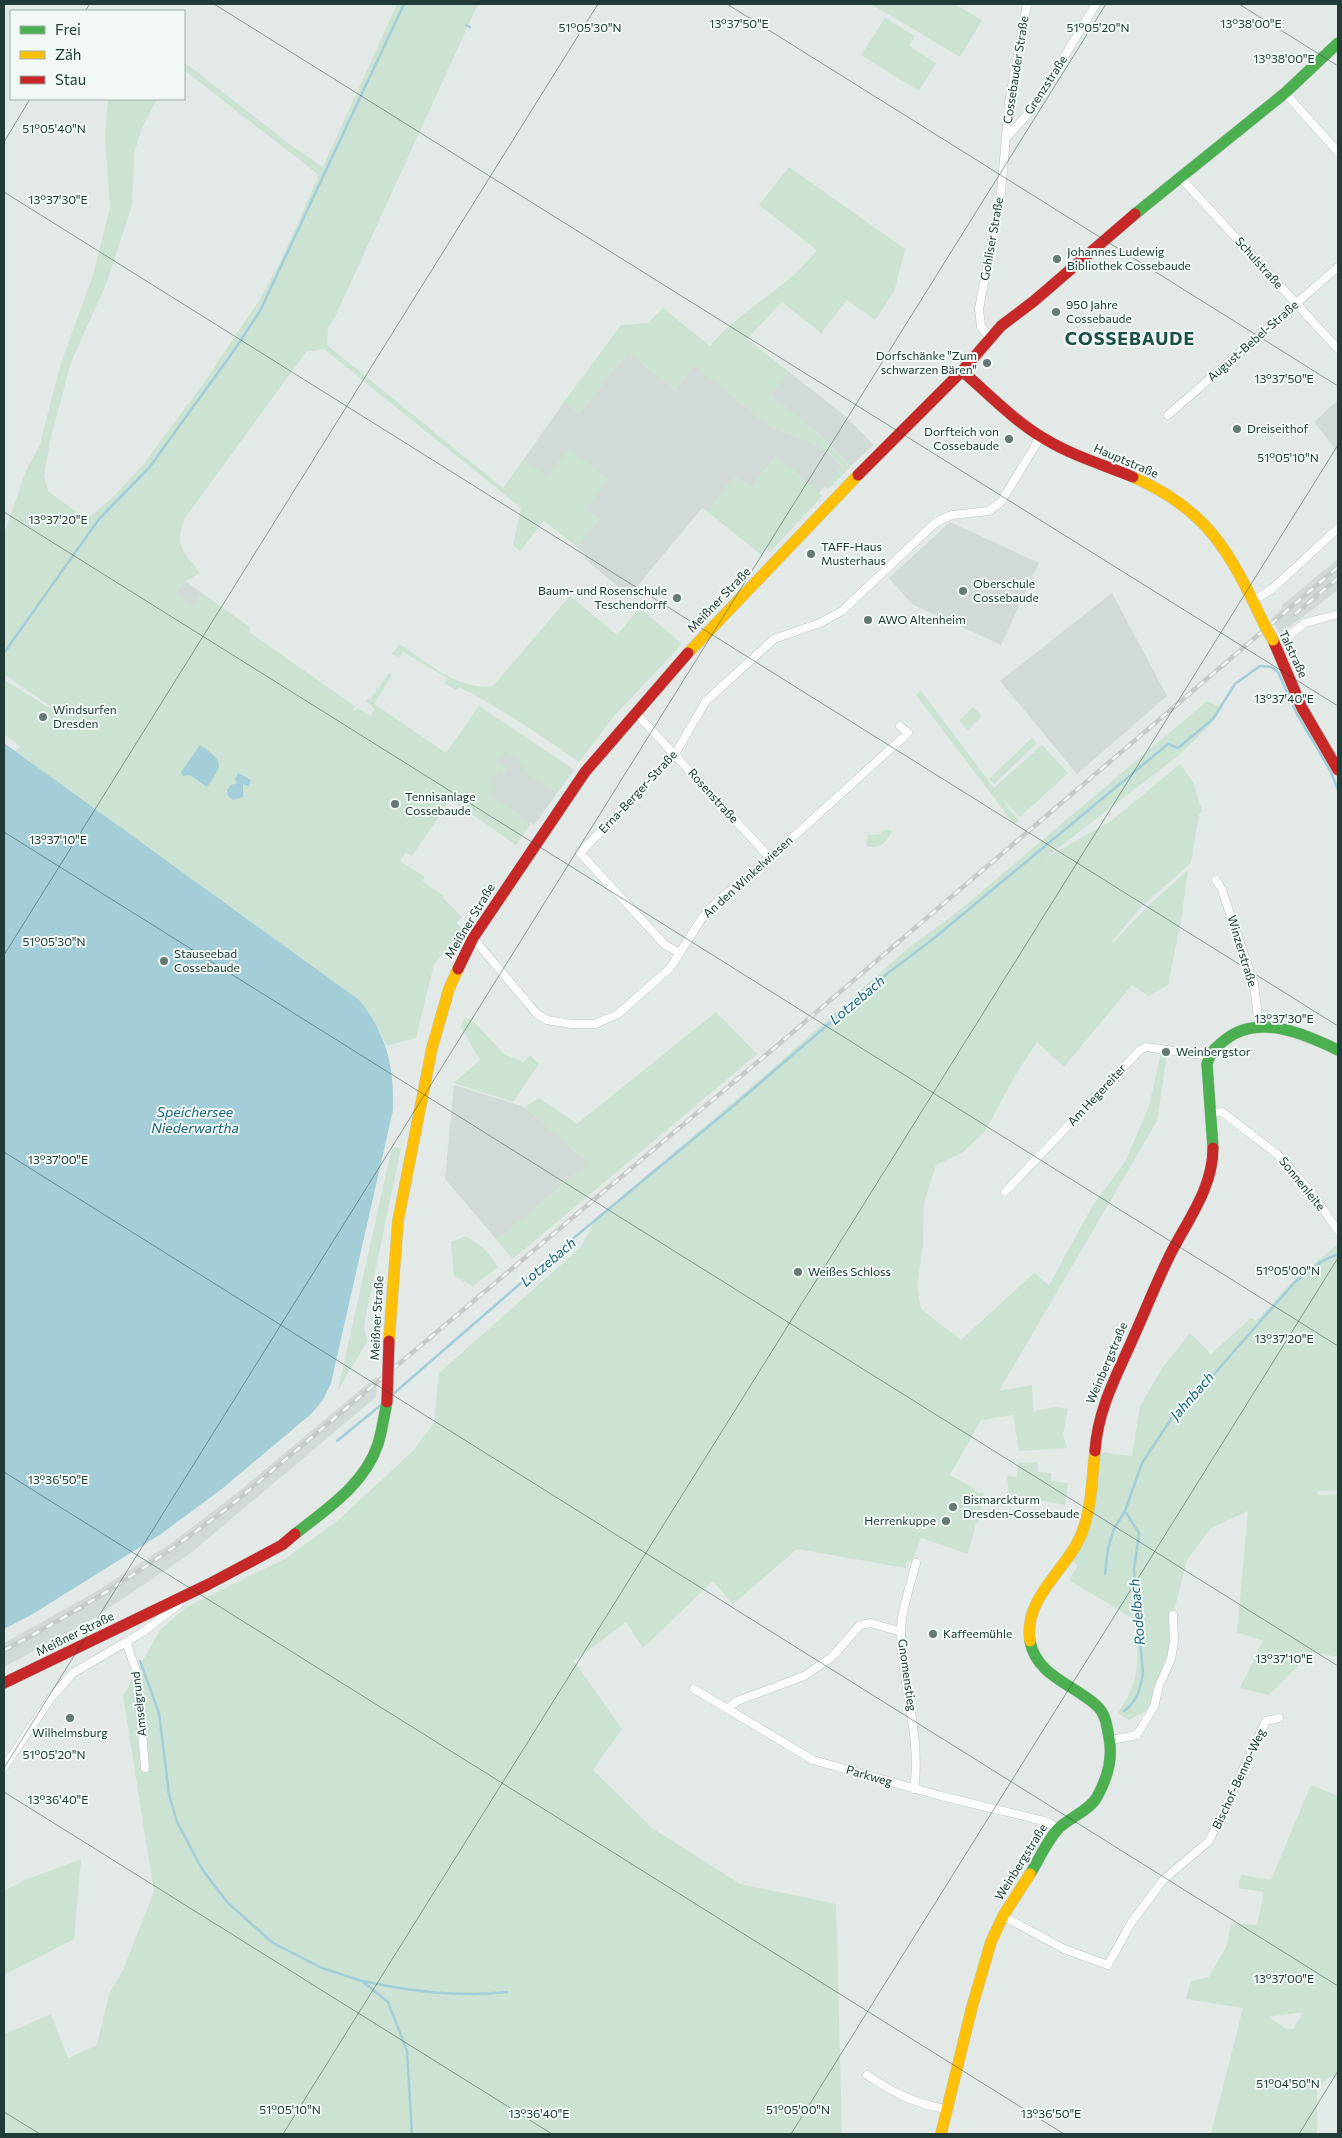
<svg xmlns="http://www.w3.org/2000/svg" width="1342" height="2138" font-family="Commissioner,sans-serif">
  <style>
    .built { fill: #d1dad6 }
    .green { fill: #cce2d3; fill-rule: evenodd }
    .water { fill: #a3ced8 }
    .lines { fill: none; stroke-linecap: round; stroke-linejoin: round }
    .stream { stroke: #a3ced8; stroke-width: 2.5 }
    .street-casing { stroke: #c0c6c3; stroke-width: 9 }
    .fast-casing { stroke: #bfc7c4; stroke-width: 12 }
    .slow-casing { stroke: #bfc7c4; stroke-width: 12 }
    .jam-casing { stroke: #bfc7c4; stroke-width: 12 }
    .street { stroke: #fbfcfb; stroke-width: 8 }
    .fast { stroke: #4caf50; stroke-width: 11 }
    .slow { stroke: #ffc107; stroke-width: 11 }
    .jam { stroke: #c62828; stroke-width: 11 }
    .rail-casing { stroke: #c6cac9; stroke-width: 4.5 }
    .rail { stroke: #f1f8f5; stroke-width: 2.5; stroke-dasharray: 8; stroke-linecap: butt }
    .slow-bridge-casing { stroke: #bfc7c4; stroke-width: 12; stroke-linecap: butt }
    .jam-bridge-casing { stroke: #bfc7c4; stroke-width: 12; stroke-linecap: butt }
    .slow-bridge { stroke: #ffc107; stroke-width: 11 }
    .jam-bridge { stroke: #c62828; stroke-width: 11 }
    .ticks { fill: none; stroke: #213c36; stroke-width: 1; stroke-opacity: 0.45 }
    .poi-dot { fill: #657974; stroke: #f1f8f5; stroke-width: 2 }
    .labels { text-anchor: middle; stroke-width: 4; stroke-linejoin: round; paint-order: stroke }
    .street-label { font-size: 12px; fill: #213c36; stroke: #f1f8f5 }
    .poi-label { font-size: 12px; fill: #213c36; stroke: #f1f8f5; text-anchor: start }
    .water-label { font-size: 14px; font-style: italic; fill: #1a6579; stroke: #f1f8f5 }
    .district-label { font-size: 18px; font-weight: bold; letter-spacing: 1px; fill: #1c4f45; stroke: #f1f8f5 }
    .ticks-label { font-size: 12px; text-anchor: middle; fill: #213c36; stroke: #f1f8f5; stroke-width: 4; stroke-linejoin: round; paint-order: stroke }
  </style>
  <rect width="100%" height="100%" fill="#e3e9e6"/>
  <path class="built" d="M628 352 675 390 694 365 768 425 819 446 842 466 819 493 776 455 751 488 735 476 707 511 702 508 629 596 584 558 586 555 577 547 599 520 586 509 608 480 546 477 524 459 564 402 579 414Z
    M789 372 843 414 874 445 851 466 820 435 771 395Z
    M1338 400V452L1314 422Z
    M950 522 1039 563 1001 645 912 604 889 578Z
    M1338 559V590L1280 634 1271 618 1281 610 1283 604Z
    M185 581 202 593 193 606 176 594Z
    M1112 593 1167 696 1077 774 1000 681Z
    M479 706 574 770 534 825 441 762Z
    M454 1085 525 1107 588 1163 497 1240 445 1179Z
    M377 1376 376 1397 192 1552 93 1619 4 1667V1643L92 1594 170 1544 237 1493Z"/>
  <path class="green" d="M397 4H478L335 317 328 328 327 345 503 488 524 459 546 477 570 448 609 480 586 509 599 520 577 547 544 521 520 551 513 545 521 508 324 349 306 352 185 518C174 547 183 550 200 573L185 581 177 594 193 606 202 593 251 628 249 632 356 707 353 709 355 711 358 708 370 716 375 709 366 701 371 698 389 673 392 675 374 704 446 753 479 706 574 770 557 793 527 773 516 758 506 751 498 762 508 769 505 774 499 770 493 779 495 787 491 796 531 823 516 845 456 803 445 793 441 798 448 803 412 856 406 852 400 861 425 877 422 881 444 896 443 898 462 917 456 923 463 929 434 964 416 1038 387 1046 378 1027 16 751 20 746 4 734V680L53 710 54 709 4 674V534L26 471 40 444 60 366 93 275 110 207 105 137 108 99H157L141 130 134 154 132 205 107 282 71 362 50 441 44 476 48 491 82 516 92 515 112 498 142 466 203 384 260 299 281 261 319 175 184 70V62L292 146 323 167Z
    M871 4H954L982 20 960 57Z
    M885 18 915 36 909 46 936 63 919 91 861 55Z
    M789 167 905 249 894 292 875 320 847 300 821 333 782 302 747 339 789 372 771 395 820 435 851 466 829 489 824 487 842 466 819 446 768 425 694 365 675 390 628 352 579 414 564 402 621 325 648 323 663 308 710 346C741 309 788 288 817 250L759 205Z
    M776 455 822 496 770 552 767 549 761 555 707 511 735 476 751 488Z
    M570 596 617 635 640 608 682 644 614 716 579 762C540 735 501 708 459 687L456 690 444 683 447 678 403 652 399 658 392 654 399 644C428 662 458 691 493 686Z
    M921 691 994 788 1042 745 1068 773 1020 817 1000 796 1019 821 1014 824 916 695Z
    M1207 701 1219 707 1214 721 1179 755 1044 859 1111 821 1180 764 1193 782 1202 811 1199 815 1191 863 1143 905 1113 940V943L1146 908 1188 870 1181 921 1168 985 1149 996 1132 985 1064 1067 1037 1042 1016 1074 985 1131 963 1152 936 1165 924 1203 923 1245 917 1286 921 1309 961 1340 1034 1273 1049 1285 1093 1205 1125 1162 1149 1106 1161 1053 1167 1054 1157 1121 999 1391 1032 1385 1033 1411 1056 1407 1068 1409 1063 1434 1067 1448 1019 1451 1013 1415 981 1420 950 1475 973 1488 978 1493 984 1492 978 1523H976L968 1554 921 1538 912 1562 906 1561V1568L797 1549 733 1604 713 1581 643 1648 626 1622 574 1661 622 1729 593 1770 652 1828 740 1884 836 1904 842 2134H4V2033L5 2034 51 2014 68 2058 97 2045 109 1994 123 1970 154 1892 123 1696 160 1630 188 1606 285 1559 336 1522 412 1452 434 1423 439 1373 581 1247 596 1218 771 1070 907 949 956 913Z
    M973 707 982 716 968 730 959 721Z
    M1032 738 1037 743 994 784 989 779Z
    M886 829 892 831C887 841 882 848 869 847L866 844 868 835 880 834Z
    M716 1012 757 1054 513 1259 497 1240 588 1163 525 1107 539 1098 577 1124Z
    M465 1017 473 1021 505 1055 523 1062 530 1055 539 1064 513 1102 454 1083 480 1060 461 1027Z
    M392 1147 401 1148 364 1325 367 1342 338 1390Z
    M466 1236 485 1249 498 1267 473 1286 454 1276 451 1242Z
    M1338 1244V1490L1317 1491 1318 1495 1338 1494V1657L1312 1652 1269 1695 1240 1688 1263 1641 1237 1632 1248 1511 1211 1528 1187 1560 1173 1615 1174 1642 1154 1707 1129 1720 1118 1713C1142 1677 1138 1661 1136 1620L1069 1580 1078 1565 1071 1560 1099 1452 1132 1456 1140 1406 1163 1367 1190 1333 1211 1354 1251 1318 1256 1321 1292 1282Z
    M1038 1462V1472L1051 1473V1481L1068 1483 1065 1505 1009 1494 1007 1476 1017 1477 1018 1463Z
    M1311 1785 1338 1796V2080L1332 2076 1317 2087V2134H1211L1243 2008 1186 1999 1191 1981 1209 1977 1227 1945 1231 1923 1257 1925 1264 1892 1238 1888 1241 1875 1271 1880ZM1303 2012 1293 2029H1286L1269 2017Z
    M81 1859 74 1939 4 1975V1891L25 1880Z"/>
  <path class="water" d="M4 743 359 1000C387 1035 394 1065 393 1110L331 1383 323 1400 311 1414 223 1488 161 1534 31 1615 4 1629Z
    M200 745C225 762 223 764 207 787L190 775 183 776 181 772Z
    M238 773 251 780 248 786 243 784V797L233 800 228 796 227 790 231 785 237 783 235 779Z"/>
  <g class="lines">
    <path class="stream" d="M466 25 470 27
      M4 653 99 519 149 468 235 349 260 311 404 4
      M392 1395 552 1256 732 1107 888 973 933 939 1168 744 1178 748 1213 719 1235 684 1260 666 1271 667 1278 672 1297 714 1331 772 1338 790
      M337 1441 382 1404
      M1105 1574 1108 1548 1114 1529 1125 1511 1142 1463 1175 1413 1215 1373 1294 1283 1322 1261 1336 1255
      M140 1661 159 1713 169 1794 177 1822 202 1869 227 1902 273 1943 322 1968 362 1981 388 2002 407 2051 412 2134
      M1124 1711C1137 1702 1140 1690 1143 1674L1134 1570 1139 1533 1125 1511
      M363 1981C413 1992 456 1997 507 1992"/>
    <defs>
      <path id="street" d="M1285 93 1338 152
        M1007 137 1034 107 1096 4
        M1180 177 1338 349
        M990 337 981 327 979 309 1001 193 1009 103 1027 4
        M1168 415 1338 267
        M1253 601 1272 589 1338 528
        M1276 646 1305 623 1338 614
        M635 712 770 858
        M1216 880 1222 890 1254 984 1259 1026
        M473 938 537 1014 547 1020 571 1024H595L618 1014 670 968 702 918 723 896 770 858 908 733 900 726
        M680 953 665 945 580 853 675 754 706 701 774 639 820 623 842 611 936 522 952 515 989 511 1001 502 1041 436
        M1211 1113 1222 1112 1277 1154 1312 1193 1338 1231
        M1005 1192 1140 1050 1146 1047 1209 1056
        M126 1642 137 1673 145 1768
        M694 1689 813 1760 941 1796 1048 1822 1058 1829
        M728 1708 737 1701 804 1676 832 1657 860 1625 871 1623 901 1632
        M1111 1740 1137 1735 1154 1707 1159 1686 1171 1659 1174 1642 1173 1615
        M4 1767 51 1698 73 1673 143 1632 178 1605 180 1600
        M914 1789C922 1735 901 1684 901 1631 901 1609 911 1584 916 1563
        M1003 1916 1064 1949 1108 1965 1131 1923 1163 1880 1209 1841 1266 1721 1279 1718
        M867 2075C892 2092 915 2104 946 2109"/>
      <path id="fast" d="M1135 214 1285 93 1338 43
        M1213 1148 1207 1064C1210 1052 1216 1047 1225 1040 1258 1013 1305 1034 1338 1050
        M295 1534C327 1509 365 1484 378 1444 382 1431 384 1416 387 1402
        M1030 1874C1039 1860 1047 1840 1059 1828 1070 1817 1089 1811 1097 1797 1107 1779 1113 1758 1109 1738 1107 1727 1106 1714 1097 1706 1075 1685 1036 1676 1030 1641"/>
      <path id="slow" d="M1133 477C1209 510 1230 553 1264 624
        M688 653 858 475
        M389 1341 398 1221 432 1048 449 989 458 969
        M1030 1641C1023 1596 1070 1568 1083 1530 1092 1505 1092 1477 1095 1451
        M941 2134 972 2007 991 1942 1003 1916 1030 1874"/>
      <path id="jam" d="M962 371C989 394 1014 421 1045 439 1073 456 1104 465 1133 477
        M858 475 962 371 1001 326 1034 301 1135 214
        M1273 640 1302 708 1338 770
        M458 969 473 938 585 772 688 653
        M1095 1451C1098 1408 1117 1375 1134 1336 1147 1307 1158 1278 1173 1249 1190 1217 1213 1186 1213 1148
        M4 1683 209 1584 282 1545 295 1534"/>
    </defs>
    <use href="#street" class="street-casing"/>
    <use href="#fast" class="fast-casing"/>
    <use href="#slow" class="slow-casing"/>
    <use href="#jam" class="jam-casing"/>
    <use href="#street" class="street"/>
    <use href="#fast" class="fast"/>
    <use href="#slow" class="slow"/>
    <use href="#jam" class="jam"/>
    <defs>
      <path id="rail" d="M1295 614 1338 578
        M4 1650C84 1609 159 1560 230 1506L779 1044 1338 567"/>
    </defs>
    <use href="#rail" class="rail-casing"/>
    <use href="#rail" class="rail"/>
    <defs>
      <path id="slow-bridge" d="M1264 624 1273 640"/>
      <path id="jam-bridge" d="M387 1402 389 1341"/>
    </defs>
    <use href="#slow-bridge" class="slow-bridge-casing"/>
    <use href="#jam-bridge" class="jam-bridge-casing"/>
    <use href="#slow-bridge" class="slow-bridge"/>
    <use href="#jam-bridge" class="jam-bridge"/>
  </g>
  <path class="ticks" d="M214 4 1338 706M727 4 1338 386M1239 4 1338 66M85 11 90 4M4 142 30 99M4 192 1338 1026M4 512 1338 1346M4 832 1338 1666M4 955 598 4M4 1152 1338 1986M4 1472 1064 2134M4 1768 1106 4M4 1792 552 2134M4 2112 40 2134M283 2134 1338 445M791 2134 1338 1258M1299 2134 1338 2071"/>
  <g class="poi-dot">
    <circle cx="1057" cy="259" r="5"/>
    <circle cx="1056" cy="312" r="5"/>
    <circle cx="987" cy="363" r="5"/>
    <circle cx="1237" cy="429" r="5"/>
    <circle cx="1009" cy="439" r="5"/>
    <circle cx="811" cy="554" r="5"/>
    <circle cx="963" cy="591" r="5"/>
    <circle cx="677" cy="598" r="5"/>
    <circle cx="868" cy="620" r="5"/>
    <circle cx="43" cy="717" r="5"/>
    <circle cx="395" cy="804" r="5"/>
    <circle cx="164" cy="961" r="5"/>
    <circle cx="1166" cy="1052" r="5"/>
    <circle cx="798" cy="1272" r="5"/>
    <circle cx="953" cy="1507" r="5"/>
    <circle cx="946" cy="1521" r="5"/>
    <circle cx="933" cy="1634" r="5"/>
    <circle cx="70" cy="1718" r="5"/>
  </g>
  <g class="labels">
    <g class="street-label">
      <text transform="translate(1016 70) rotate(-81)" y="4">Cossebauder Straße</text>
      <text transform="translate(1046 85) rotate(-57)" y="4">Grenzstraße</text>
      <text transform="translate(992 239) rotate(-80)" y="4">Gohliser Straße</text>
      <text transform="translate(1259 263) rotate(48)" y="4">Schulstraße</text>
      <text transform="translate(1253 341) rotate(-41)" y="4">August-Bebel-Straße</text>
      <text transform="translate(1126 461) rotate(23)" y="4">Hauptstraße</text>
      <text transform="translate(719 600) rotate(-46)" y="4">Meißner Straße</text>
      <text transform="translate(1293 654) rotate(65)" y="4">Talstraße</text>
      <text transform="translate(638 792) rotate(-47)" y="4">Erna-Berger-Straße</text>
      <text transform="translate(713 796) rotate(48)" y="4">Rosenstraße</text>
      <text transform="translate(748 877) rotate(-42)" y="4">An den Winkelwiesen</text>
      <text transform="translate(470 921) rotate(-59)" y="4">Meißner Straße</text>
      <text transform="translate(1242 951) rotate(73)" y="4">Winzerstraße</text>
      <text transform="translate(1097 1095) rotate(-47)" y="4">Am Hegereiter</text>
      <text transform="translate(1302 1184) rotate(51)" y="4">Sonnenleite</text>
      <text transform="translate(377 1318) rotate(-87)" y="4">Meißner Straße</text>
      <text transform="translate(1107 1363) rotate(-67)" y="4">Weinbergstraße</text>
      <text transform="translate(75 1634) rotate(-26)" y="4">Meißner Straße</text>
      <text transform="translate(907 1675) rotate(82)" y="4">Gnomenstieg</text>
      <text transform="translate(139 1704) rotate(-96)" y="4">Amselgrund</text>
      <text transform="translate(869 1776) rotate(16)" y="4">Parkweg</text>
      <text transform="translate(1239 1779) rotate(-65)" y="4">Bischof-Benno-Weg</text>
      <text transform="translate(1021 1862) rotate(-58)" y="4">Weinbergstraße</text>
    </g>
    <g class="poi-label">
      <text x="1067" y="256">Johannes Ludewig<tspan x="1067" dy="14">Bibliothek Cossebaude</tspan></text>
      <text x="1066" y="309">950 Jahre<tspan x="1066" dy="14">Cossebaude</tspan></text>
      <text x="977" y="360" text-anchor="end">Dorfschänke "Zum<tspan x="977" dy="14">schwarzen Bären"</tspan></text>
      <text x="1247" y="433">Dreiseithof</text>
      <text x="999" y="436" text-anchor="end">Dorfteich von<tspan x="999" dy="14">Cossebaude</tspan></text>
      <text x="821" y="551">TAFF-Haus<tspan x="821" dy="14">Musterhaus</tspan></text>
      <text x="973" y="588">Oberschule<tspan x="973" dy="14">Cossebaude</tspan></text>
      <text x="667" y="595" text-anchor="end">Baum- und Rosenschule<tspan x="667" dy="14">Teschendorff</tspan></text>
      <text x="878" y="624">AWO Altenheim</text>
      <text x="53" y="714">Windsurfen<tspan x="53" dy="14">Dresden</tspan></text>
      <text x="405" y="801">Tennisanlage<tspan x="405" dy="14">Cossebaude</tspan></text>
      <text x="174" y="958">Stauseebad<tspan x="174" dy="14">Cossebaude</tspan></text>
      <text x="1176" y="1056">Weinbergstor</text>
      <text x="808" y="1276">Weißes Schloss</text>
      <text x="963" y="1504">Bismarckturm<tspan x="963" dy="14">Dresden-Cossebaude</tspan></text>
      <text x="936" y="1525" text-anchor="end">Herrenkuppe</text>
      <text x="943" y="1638">Kaffeemühle</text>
      <text x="70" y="1737" text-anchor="middle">Wilhelmsburg</text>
    </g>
    <g class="water-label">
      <text transform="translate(857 1000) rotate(-40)" y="5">Lotzebach</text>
      <text x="195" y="1117">Speichersee<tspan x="195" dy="16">Niederwartha</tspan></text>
      <text transform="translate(548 1262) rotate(-40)" y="5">Lotzebach</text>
      <text transform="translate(1192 1396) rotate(-49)" y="5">Jahnbach</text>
      <text transform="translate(1137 1612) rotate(-95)" y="5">Rodelbach</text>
    </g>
    <g class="district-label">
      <text x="1130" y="345">COSSEBAUDE</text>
    </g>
  </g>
  <g class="ticks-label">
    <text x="1251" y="28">13°38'00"E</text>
    <text x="739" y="28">13°37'50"E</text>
    <text x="590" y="32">51°05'30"N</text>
    <text x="1098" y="32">51°05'20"N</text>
    <text x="1284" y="63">13°38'00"E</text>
    <text x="54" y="133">51°05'40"N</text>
    <text x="58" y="204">13°37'30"E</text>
    <text x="1284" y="383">13°37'50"E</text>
    <text x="1288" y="462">51°05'10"N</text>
    <text x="58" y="524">13°37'20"E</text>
    <text x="1284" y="703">13°37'40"E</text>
    <text x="58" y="844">13°37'10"E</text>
    <text x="54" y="946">51°05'30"N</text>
    <text x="1284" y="1023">13°37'30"E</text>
    <text x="58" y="1164">13°37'00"E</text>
    <text x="1288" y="1275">51°05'00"N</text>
    <text x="1284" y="1343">13°37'20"E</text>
    <text x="58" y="1484">13°36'50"E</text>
    <text x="1284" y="1663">13°37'10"E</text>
    <text x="54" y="1759">51°05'20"N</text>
    <text x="58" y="1804">13°36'40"E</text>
    <text x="1284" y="1983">13°37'00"E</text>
    <text x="1288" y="2088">51°04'50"N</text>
    <text x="290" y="2114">51°05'10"N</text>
    <text x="798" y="2114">51°05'00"N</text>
    <text x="539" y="2118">13°36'40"E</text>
    <text x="1051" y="2118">13°36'50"E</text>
  </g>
  <rect width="1342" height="2138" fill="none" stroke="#213c36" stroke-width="10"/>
  <rect x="10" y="10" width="175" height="90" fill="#f1f8f5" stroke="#9eada9"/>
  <rect x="20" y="26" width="25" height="8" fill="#4caf50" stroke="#9eada9"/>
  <text x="55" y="35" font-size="15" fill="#213c36">Frei</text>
  <rect x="20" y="51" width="25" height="8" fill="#ffc107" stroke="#9eada9"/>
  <text x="55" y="60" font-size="15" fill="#213c36">Zäh</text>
  <rect x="20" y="76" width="25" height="8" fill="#c62828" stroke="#9eada9"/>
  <text x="55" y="85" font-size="15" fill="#213c36">Stau</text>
</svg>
